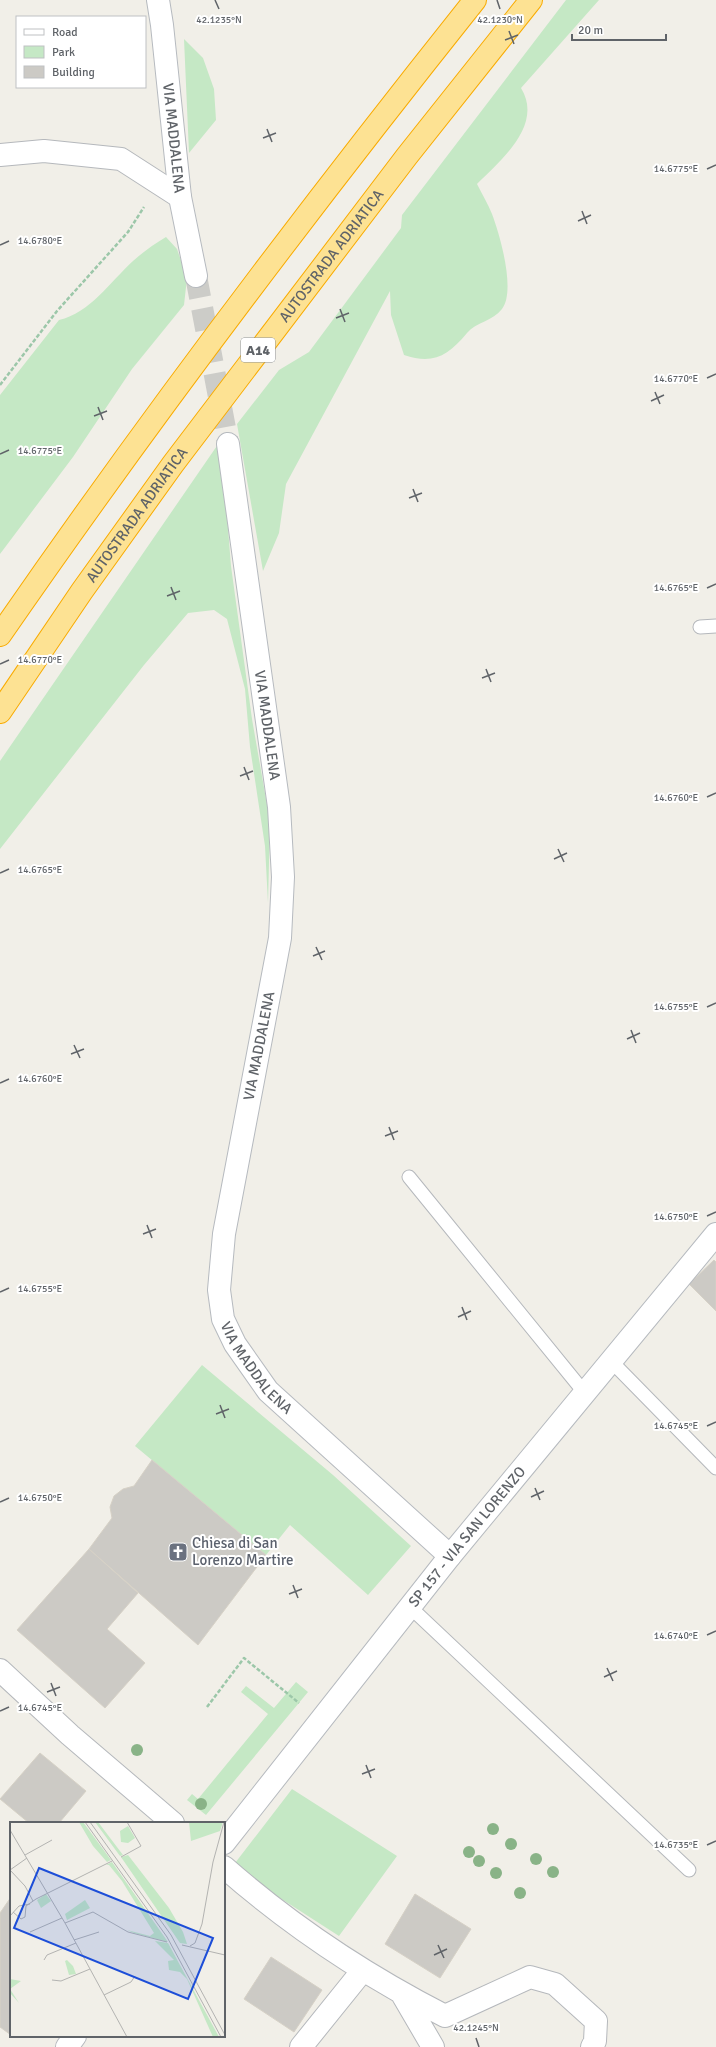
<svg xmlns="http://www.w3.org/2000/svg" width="716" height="2047" font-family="Signika,sans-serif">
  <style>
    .green { fill: #c5e8c5 }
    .building { fill: #cccac5; stroke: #d6d1c6 }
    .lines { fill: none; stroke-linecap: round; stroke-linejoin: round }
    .secondary-tunnel { stroke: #ccccc8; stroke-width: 22; stroke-dasharray: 22 11; stroke-linecap: butt }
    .lane-casing { stroke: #b5b8bc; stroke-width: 15 }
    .street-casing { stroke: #b5b8bc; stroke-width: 24 }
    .secondary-casing { stroke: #b6babf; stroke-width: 24 }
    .highway-casing { stroke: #f9ab00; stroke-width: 24 }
    .path { stroke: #9cc7a9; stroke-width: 2.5; stroke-dasharray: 4 2; stroke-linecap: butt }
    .lane { stroke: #fff; stroke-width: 13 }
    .street { stroke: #fff; stroke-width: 22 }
    .secondary { stroke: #fff; stroke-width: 22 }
    .highway { stroke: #fde293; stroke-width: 22 }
    .tree { fill: #89b387 }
    .ticks { fill: none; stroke: #5f6368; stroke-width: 1.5 }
    .labels { text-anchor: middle; stroke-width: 4; stroke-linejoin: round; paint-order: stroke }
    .shield { fill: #fff; stroke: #8f9295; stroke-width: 1 }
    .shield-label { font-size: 14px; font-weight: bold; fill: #5f6368 }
    .street-label { font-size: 15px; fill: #5f6368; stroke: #fff }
    .worship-label { font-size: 15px; fill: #5b616d; stroke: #fff; text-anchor: start }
    .inset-road { fill: none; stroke: #b3b3b1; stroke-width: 1 }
    .view { fill: #1d4ed8; fill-opacity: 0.15; stroke: #1d4ed8; stroke-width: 2 }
    .inset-edge { fill: none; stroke: #5f6368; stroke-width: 2 }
    .ticks-label { font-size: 10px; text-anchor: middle; fill: #5f6368; stroke: #fff; stroke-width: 4; stroke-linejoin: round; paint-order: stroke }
  </style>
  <rect width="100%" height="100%" fill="#f1efe8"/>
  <path class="green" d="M566 0H599L521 88C544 125 500 161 477 184 482 194 488 204 492 214 500 235 516 291 502 309 493 321 476 322 467 333 448 356 433 365 404 355L391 315 390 291 286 484 279 533 263 571 237 424 279 370 309 352 401 228 402 215Z
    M184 39 203 58 214 89 216 120 189 153Z
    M166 237 177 249 187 278 184 305 132 369 73 457 0 554V395L59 320C90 313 110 282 133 261 143 252 154 244 166 237Z
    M221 440 231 566 252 719 270 822 268 903 265 846 250 747 245 689 227 619 214 610 188 613 144 665 0 849V761Z
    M202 1365 333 1475 411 1546 368 1595 290 1525 266 1555 135 1446Z
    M296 1682 308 1692 206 1815 187 1800 192 1794 198 1799 268 1714 241 1692 246 1686 274 1708Z
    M292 1789 397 1856 339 1936 232 1867Z"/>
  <path class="building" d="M714 1260 716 1262V1311L689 1284Z
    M152 1460 266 1555 198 1645 89 1549 112 1518 110 1507 114 1496 123 1489 134 1486Z
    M89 1549 138 1593 107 1629 145 1663 105 1708 17 1630Z
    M40 1753 86 1791 59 1823H29L0 1799Z
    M415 1894 471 1929 440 1978 385 1944Z
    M11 1897V2035L0 2027V1913Z
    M271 1957 322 1990 294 2032 244 1999Z"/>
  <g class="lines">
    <path class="secondary-tunnel" d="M196 276 228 444"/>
    <defs>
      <path id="lane" d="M700 627 716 626
        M409 1177 584 1392
        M611 1361 716 1468
        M410 1607 689 1870"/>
      <path id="street" d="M0 155 44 151 121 159 180 197
        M0 1670 70 1735 173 1823
        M224 1867C291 1926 365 1975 445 2016L530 1977 555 1984 596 2021 595 2041 592 2047
        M402 1994 433 2047
        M301 2047 363 1970"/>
      <g id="secondary">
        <path id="s1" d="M158 0 162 25 180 197 196 276"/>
        <path id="s2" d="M228 444 279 807 283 877 280 938 224 1234 219 1290 223 1319 235 1344 268 1391 450 1556"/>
        <path id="s3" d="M224 1843 450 1556 716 1234"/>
        <path d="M67 2047 75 2036"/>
      </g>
      <g id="highway">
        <path d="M0 635C150 418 310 207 475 0"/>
        <path id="s4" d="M0 712 82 591 173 464 407 156 531 0"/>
      </g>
    </defs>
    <use href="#lane" class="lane-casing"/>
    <use href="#street" class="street-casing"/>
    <use href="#secondary" class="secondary-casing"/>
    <use href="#highway" class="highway-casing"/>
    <path class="path" d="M0 385 57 311 128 232 144 207
      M207 1707 244 1658 299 1703"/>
    <use href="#lane" class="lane"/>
    <use href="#street" class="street"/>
    <use href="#secondary" class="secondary"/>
    <use href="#highway" class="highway"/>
  </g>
  <g class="tree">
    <circle cx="137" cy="1750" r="6"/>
    <circle cx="201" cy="1804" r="6"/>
    <circle cx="493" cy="1829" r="6"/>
    <circle cx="511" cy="1844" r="6"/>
    <circle cx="469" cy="1852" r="6"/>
    <circle cx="536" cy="1859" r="6"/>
    <circle cx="479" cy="1861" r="6"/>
    <circle cx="553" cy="1872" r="6"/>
    <circle cx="496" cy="1873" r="6"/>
    <circle cx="520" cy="1893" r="6"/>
  </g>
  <path class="ticks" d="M215 0 219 9M497 0 500 9M509 31 514 44M505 40 518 35M267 129 272 142M263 138 276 133M707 169 716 165M582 211 587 224M578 221 591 215M0 245 9 241M340 309 345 322M336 318 349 313M707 378 716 374M655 392 660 404M651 401 664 395M98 407 103 420M94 416 107 411M0 454 9 450M413 489 418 502M409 498 422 493M171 587 176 600M707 588 716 584M167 596 180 591M0 664 9 660M486 669 491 682M482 678 495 673M244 767 249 780M240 776 253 771M707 797 716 793M558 849 564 862M554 859 567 853M0 873 9 869M316 947 322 960M313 956 325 951M707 1007 716 1003M631 1030 636 1043M627 1039 640 1033M74 1045 80 1058M71 1054 84 1049M0 1083 9 1079M389 1127 394 1140M385 1136 398 1131M707 1216 716 1212M147 1225 152 1238M143 1234 156 1229M0 1292 9 1288M462 1307 467 1320M458 1317 471 1311M220 1405 225 1418M216 1414 229 1409M707 1426 716 1422M535 1488 540 1500M531 1497 544 1491M0 1502 9 1498M293 1585 298 1598M289 1594 302 1589M707 1635 716 1631M607 1668 613 1681M604 1677 617 1671M51 1683 56 1696M47 1692 60 1687M0 1711 9 1707M366 1765 371 1778M362 1774 375 1769M707 1845 716 1841M438 1945 444 1958M434 1955 447 1949M476 2038 479 2047"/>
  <defs>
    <symbol id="church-square" viewBox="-11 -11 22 22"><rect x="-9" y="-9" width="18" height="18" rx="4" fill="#6b7280" stroke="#fff"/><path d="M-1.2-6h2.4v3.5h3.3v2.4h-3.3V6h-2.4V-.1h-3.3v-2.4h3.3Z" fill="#fff"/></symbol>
  </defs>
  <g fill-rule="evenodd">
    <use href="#church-square" x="167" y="1541" width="22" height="22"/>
  </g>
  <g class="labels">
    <rect class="shield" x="241" y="338" width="34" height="24" rx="3"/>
    <g class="shield-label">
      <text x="258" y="355">A14</text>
    </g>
    <g class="street-label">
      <text dy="5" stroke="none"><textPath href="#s1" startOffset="139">VIA MADDALENA</textPath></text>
      <text dy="5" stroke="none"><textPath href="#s4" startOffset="564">AUTOSTRADA ADRIATICA</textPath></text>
      <text dy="5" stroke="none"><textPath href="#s4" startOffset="240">AUTOSTRADA ADRIATICA</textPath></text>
      <text dy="5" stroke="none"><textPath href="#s2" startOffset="284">VIA MADDALENA</textPath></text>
      <text transform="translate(259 1046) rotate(-79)" y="5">VIA MADDALENA</text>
      <text dy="5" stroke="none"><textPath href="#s2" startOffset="944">VIA MADDALENA</textPath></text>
      <text dy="5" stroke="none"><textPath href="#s3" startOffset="391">SP 157 - VIA SAN LORENZO</textPath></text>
    </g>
    <g class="worship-label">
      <text x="192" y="1548">Chiesa di San<tspan x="192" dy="17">Lorenzo Martire</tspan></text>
    </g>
  </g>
  <g transform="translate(10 1822)">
    <rect width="215" height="215" fill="#f1efe8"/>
    <path d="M69 0H73L101 38 97 40 83 24ZM85 0H88L113 33 110 34ZM179 0H213L210 9 181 19ZM118 4 125 16 118 21 111 20 110 9ZM118 33 159 86 173 110 177 122 170 121 111 35ZM102 40 158 120 124 111 117 108 140 114 144 111 112 59 99 43H96ZM36 72 41 79 31 86 27 78ZM75 78 80 86 57 98 55 92ZM145 119 158 121 209 215H203L177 157 170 150 159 148 158 139 164 138ZM57 138 63 144 66 152 59 153 55 139ZM0 157 11 159 0 167 9 181 0 171Z" fill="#c5e8c5"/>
    <path class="inset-road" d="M75 0 157 115 211 215M80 0 161 113 215 213M0 8 55 101 117 215M15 33 42 18M111 35 131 24 117 0M0 48 15 64 23 79M0 48 17 36M3 90 11 97 15 95 16 84 26 77 102 39M0 94 9 84 20 82M55 101 83 90 118 110 157 120M20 110 52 96M64 118 89 110M172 123 215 133M180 124 185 121 192 102 203 40 214 0M34 138 37 133 66 121M42 158 51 159 80 147M94 173 121 160 125 154"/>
    <path class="view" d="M29 46 203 116 178 177 4 106Z"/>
    <rect width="215" height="215" class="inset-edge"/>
  </g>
  <g class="ticks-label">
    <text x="219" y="23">42.1235°N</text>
    <text x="500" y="23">42.1230°N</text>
    <text x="676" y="172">14.6775°E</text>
    <text x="40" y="244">14.6780°E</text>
    <text x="676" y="382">14.6770°E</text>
    <text x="40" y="454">14.6775°E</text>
    <text x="676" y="591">14.6765°E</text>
    <text x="40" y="663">14.6770°E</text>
    <text x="676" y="801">14.6760°E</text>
    <text x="40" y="873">14.6765°E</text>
    <text x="676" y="1010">14.6755°E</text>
    <text x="40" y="1082">14.6760°E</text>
    <text x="676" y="1220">14.6750°E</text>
    <text x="40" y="1292">14.6755°E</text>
    <text x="676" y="1429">14.6745°E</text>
    <text x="40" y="1501">14.6750°E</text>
    <text x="676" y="1639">14.6740°E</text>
    <text x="40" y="1711">14.6745°E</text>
    <text x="676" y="1848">14.6735°E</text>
    <text x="476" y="2031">42.1245°N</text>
  </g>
  <rect x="16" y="16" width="130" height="72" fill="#ffffff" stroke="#bfc1c3"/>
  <rect x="24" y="29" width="20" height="6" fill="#ffffff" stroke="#bfc1c3"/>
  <text x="52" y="36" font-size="12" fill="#5f6368">Road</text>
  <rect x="24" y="46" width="20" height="12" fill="#c5e8c5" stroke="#bfc1c3"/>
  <text x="52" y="56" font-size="12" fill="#5f6368">Park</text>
  <rect x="24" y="66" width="20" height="12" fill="#cccac5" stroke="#bfc1c3"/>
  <text x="52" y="76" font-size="12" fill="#5f6368">Building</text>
  <path d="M572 34v6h94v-6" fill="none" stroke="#5f6368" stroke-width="2"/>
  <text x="578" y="34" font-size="12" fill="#5f6368" stroke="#ffffff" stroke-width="3" paint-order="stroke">20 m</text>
</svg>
